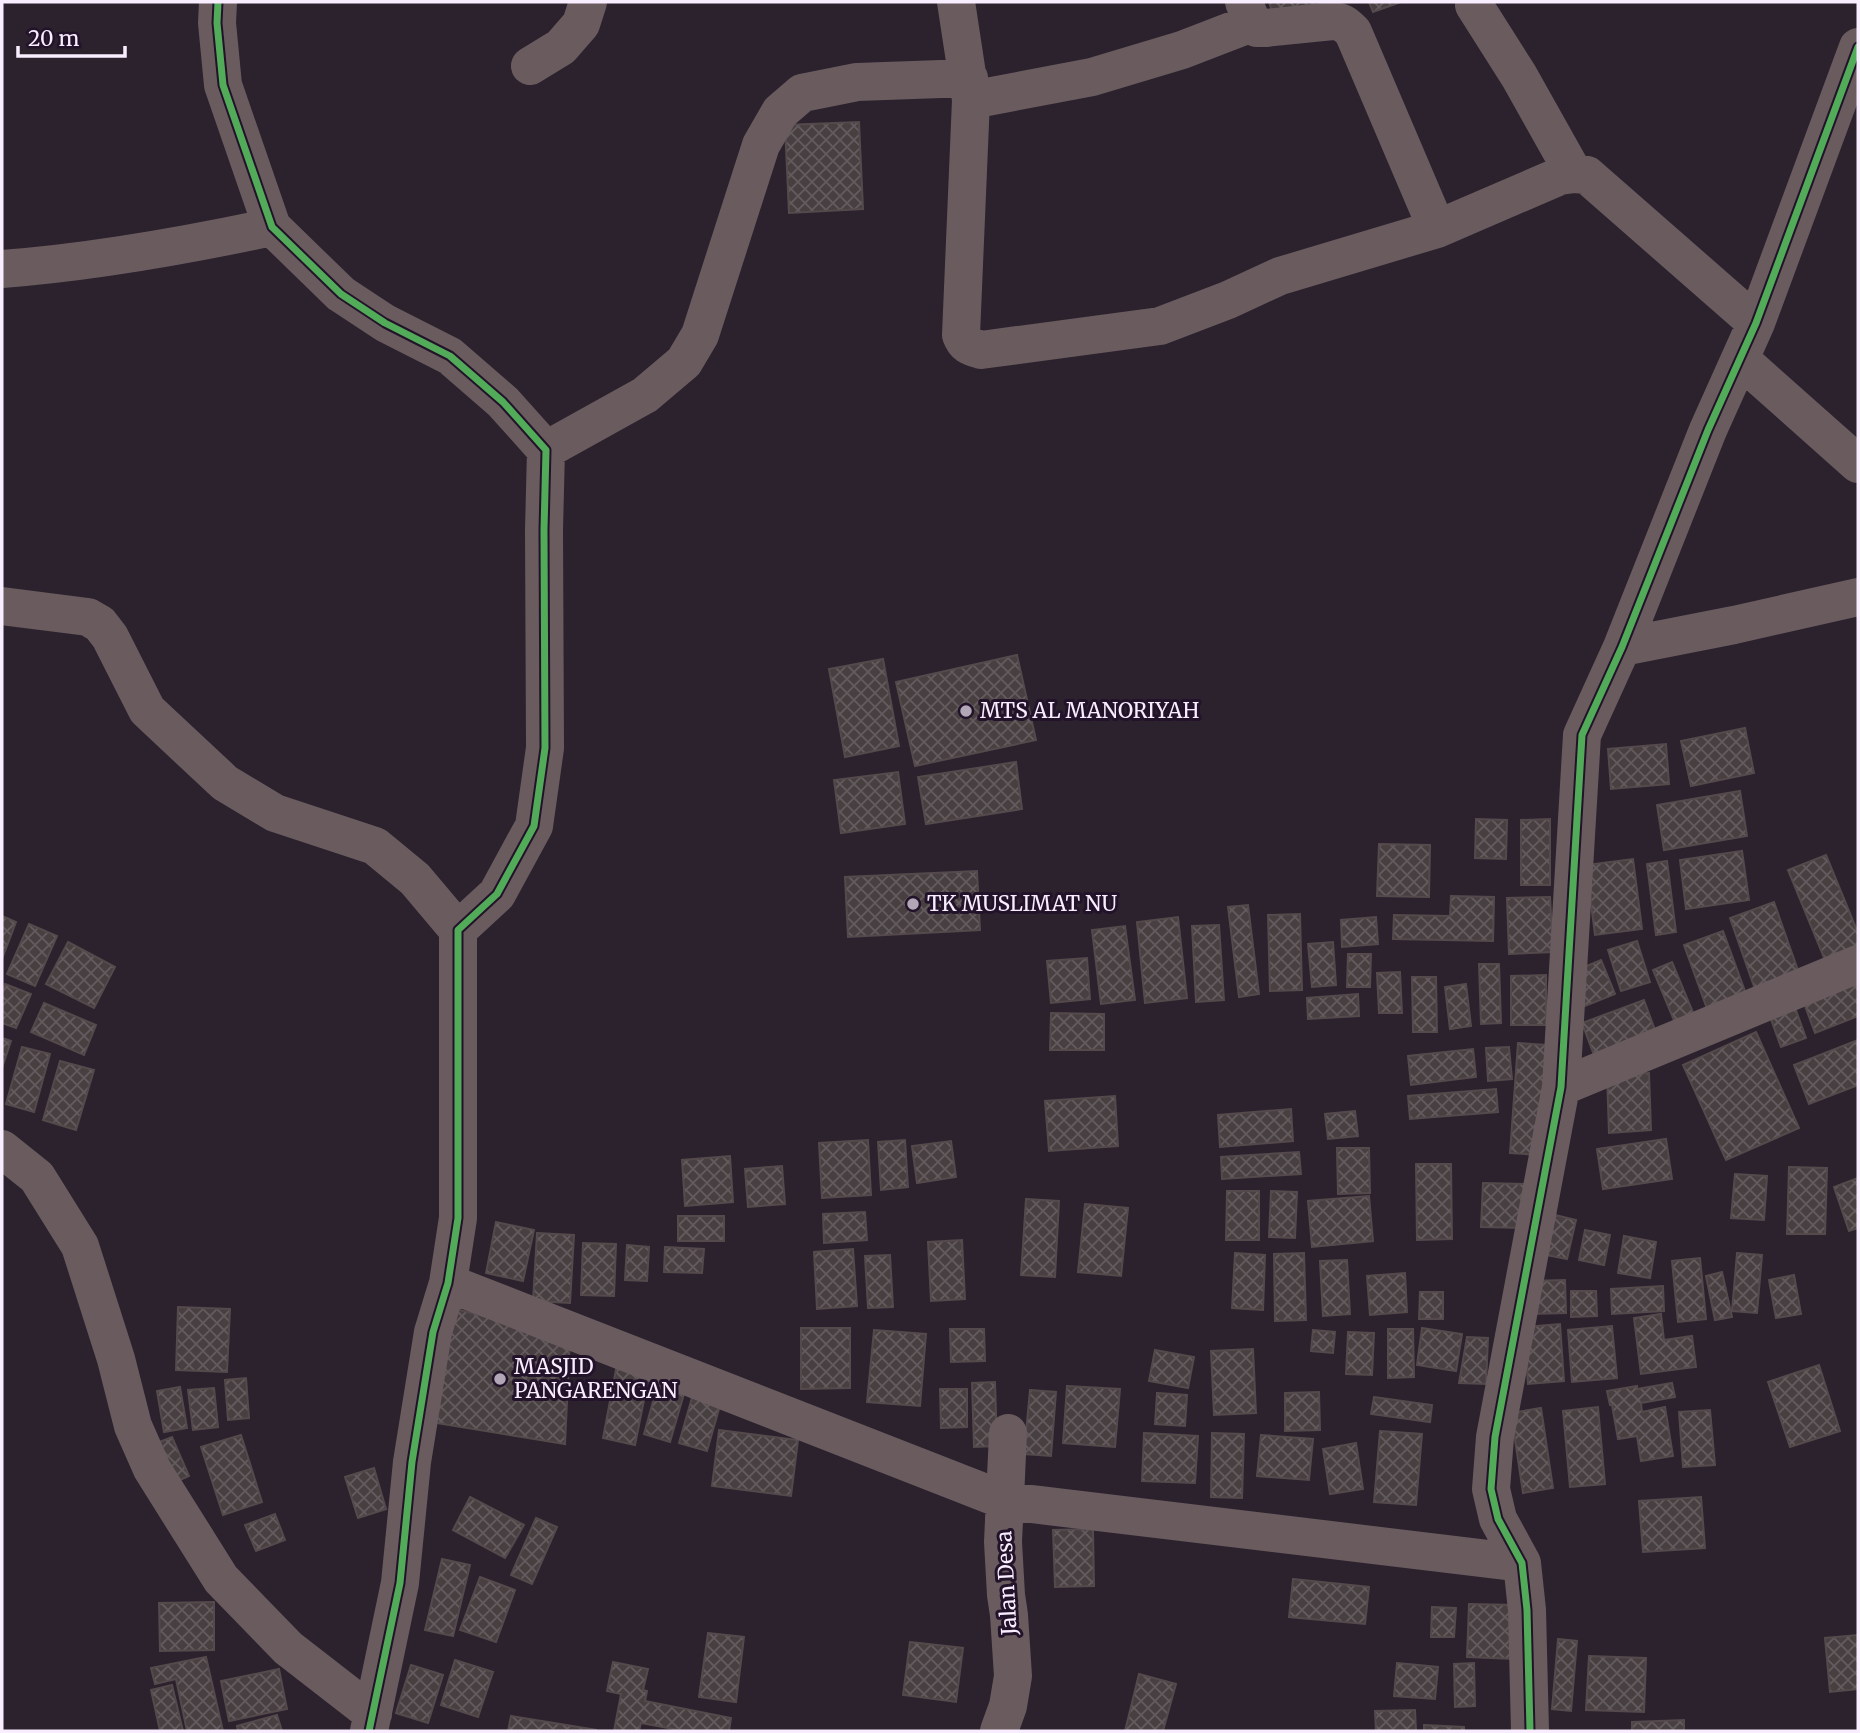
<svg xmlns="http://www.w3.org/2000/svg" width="1860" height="1733" font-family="Merriweather,serif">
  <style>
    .building { fill: url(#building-cross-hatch); stroke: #544a4c; stroke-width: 2 }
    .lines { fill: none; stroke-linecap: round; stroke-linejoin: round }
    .minor { stroke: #6a5b5e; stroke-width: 38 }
    .cycleway-casing { stroke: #23132a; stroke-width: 11 }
    .cycleway { stroke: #51ab58; stroke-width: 7 }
    .poi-dot { fill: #b1a7b6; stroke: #23132a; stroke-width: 2.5 }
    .labels { text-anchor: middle; stroke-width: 6; stroke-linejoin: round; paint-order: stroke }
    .poi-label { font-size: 21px; fill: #f9eeff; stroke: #23132a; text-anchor: start }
    .street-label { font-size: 21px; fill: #f9eeff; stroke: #23132a }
  </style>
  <defs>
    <pattern id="building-cross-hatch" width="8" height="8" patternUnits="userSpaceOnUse" patternTransform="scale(1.75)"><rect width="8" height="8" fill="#483f41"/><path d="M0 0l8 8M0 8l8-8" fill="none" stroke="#635b5e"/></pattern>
  </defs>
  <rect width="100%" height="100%" fill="#2b222e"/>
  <path class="building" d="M1269 2H1319L1321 6 1276 23Z
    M1369 2H1401L1373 12Z
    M859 122 863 209 789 213 785 125Z
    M1017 655 1036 740 915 766 896 682Z
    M883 659 899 746 845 757 829 669Z
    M1745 728 1754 773 1691 786 1681 741Z
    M1666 744 1669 784 1611 789 1608 749Z
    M1016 762 1022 809 926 824 918 777Z
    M898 772 905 824 841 833 834 780Z
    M1740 791 1747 836 1664 850 1657 805Z
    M1476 819 1507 820 1506 859 1475 858Z
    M1550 819V885H1521V820Z
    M1379 844 1430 845 1429 897 1377 896Z
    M1742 851 1749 900 1686 909 1680 860Z
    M1826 855 1858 933V952L1827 965 1788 870Z
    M1633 859 1642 929 1595 935 1586 865Z
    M1667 861 1676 932 1656 935 1647 864Z
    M977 871 980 930 848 937 845 877Z
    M1451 896 1494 897 1493 941 1393 939 1394 915 1450 916Z
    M1550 897 1553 952 1509 954 1507 898Z
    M1774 902 1801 979 1757 995 1730 918Z
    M1248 905 1259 994 1239 997 1228 907Z
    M1300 914 1302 990 1270 991 1268 915Z
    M2 916 16 922 2 959Z
    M1178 917 1187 998 1145 1003 1137 922Z
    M1376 917 1378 944 1342 947 1341 920Z
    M29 924 57 936 35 986 7 974Z
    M1219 925 1224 1000 1196 1002 1192 926Z
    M1125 926 1135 1000 1101 1004 1092 930Z
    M1723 931 1749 1002 1710 1017 1684 945Z
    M1637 941 1650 982 1621 991 1608 950Z
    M68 942 115 967 94 1008 46 984Z
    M1333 942 1336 985 1312 987 1308 944Z
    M1348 954H1371L1370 987H1347Z
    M1087 958 1090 999 1051 1003 1047 961Z
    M1601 960 1615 994 1585 1006 1572 972Z
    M1672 962 1697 1022 1678 1030 1653 970Z
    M1479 964H1499L1501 1023 1481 1024Z
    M1400 972 1402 1013H1379L1377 973Z
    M1858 973V1016L1815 1033 1801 995Z
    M1546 975V1025H1511V976Z
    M1412 977H1436L1437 1032H1413Z
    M5 984 31 994 16 1028 2 1023V992Z
    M1466 984 1471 1026 1450 1029 1445 987Z
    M1358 994 1359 1016 1308 1019 1307 998Z
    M1644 1000 1659 1041 1597 1063 1582 1023Z
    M1793 1002 1806 1038 1781 1047 1768 1011Z
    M44 1003 96 1025 84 1055 31 1032Z
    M1051 1013 1104 1014V1050H1050Z
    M1756 1032 1799 1128 1726 1160 1683 1065Z
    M2 1038 11 1041 2 1068Z
    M1858 1040V1085L1809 1104 1794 1065Z
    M1518 1043 1547 1045 1539 1155 1510 1153Z
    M22 1047 50 1054 34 1112 6 1104Z
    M1509 1047 1512 1079 1488 1081 1486 1048Z
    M1473 1049 1476 1077 1411 1085 1408 1056Z
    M60 1061 94 1070 76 1130 43 1120Z
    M1649 1073 1651 1130 1609 1133 1607 1075Z
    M1496 1089 1498 1112 1410 1119 1408 1096Z
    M1115 1096 1118 1146 1049 1151 1045 1101Z
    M1291 1109 1293 1141 1220 1147 1218 1115Z
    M1355 1111 1358 1136 1328 1139 1325 1114Z
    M1666 1139 1672 1179 1603 1189 1597 1149Z
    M868 1140 871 1195 822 1198 819 1143Z
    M905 1140 908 1187 881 1190 878 1142Z
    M951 1141 956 1177 917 1183 912 1146Z
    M1337 1148H1369L1370 1193 1338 1194Z
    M1299 1152 1301 1174 1222 1179 1221 1157Z
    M730 1156 733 1202 685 1206 682 1160Z
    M1416 1164H1451L1452 1239 1417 1240Z
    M782 1166 785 1204 748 1207 745 1169Z
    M1789 1167 1827 1168 1825 1234H1787Z
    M1735 1174 1767 1176 1764 1220 1731 1218Z
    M1858 1178V1228L1849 1231 1834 1187Z
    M1483 1183 1527 1184 1526 1228 1481 1227Z
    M1227 1191H1259V1240H1226Z
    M1271 1191 1297 1192 1295 1238 1269 1237Z
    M1369 1196 1373 1241 1312 1247 1308 1201Z
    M1026 1199 1059 1201 1055 1277 1021 1275Z
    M1085 1204 1128 1208 1121 1276 1078 1272Z
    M865 1212 867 1240 824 1243 823 1214Z
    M1555 1215 1576 1220 1567 1259 1546 1255Z
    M678 1216H724V1241H678Z
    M496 1222 534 1230 523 1281 486 1273Z
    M1585 1230 1610 1235 1604 1265 1579 1260Z
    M537 1233 574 1235 570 1303 533 1301Z
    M1624 1236 1656 1242 1650 1278 1618 1273Z
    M962 1240 965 1299 931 1301 928 1242Z
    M583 1243 616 1244 614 1296 581 1295Z
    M627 1245 649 1247 647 1281 625 1280Z
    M665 1247 704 1249 702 1273 664 1272Z
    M853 1249 857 1306 817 1309 814 1252Z
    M1235 1253 1265 1255 1263 1310 1232 1308Z
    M1304 1253 1306 1320 1275 1321 1274 1254Z
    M1737 1253 1762 1255 1757 1313 1732 1311Z
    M890 1255 893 1307 868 1308 865 1256Z
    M1700 1258 1706 1319 1678 1322 1672 1261Z
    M1347 1260 1350 1314 1323 1316 1320 1261Z
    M1722 1272 1732 1317 1715 1320 1706 1276Z
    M1405 1273 1407 1312 1370 1315 1367 1276Z
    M1794 1275 1801 1314 1776 1318 1769 1280Z
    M1565 1280 1566 1313 1531 1314 1530 1281Z
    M1663 1286 1664 1311 1612 1314 1611 1289Z
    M1571 1291H1596L1597 1316 1571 1317Z
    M1420 1292H1443V1319H1419Z
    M444 1306 570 1338 565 1444 424 1421Z
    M178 1307 230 1309 227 1372 176 1370Z
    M1661 1314 1664 1340 1692 1336 1696 1367 1641 1374 1634 1318Z
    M1560 1324 1564 1381 1528 1384 1524 1327Z
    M1612 1326 1617 1378 1572 1382 1568 1330Z
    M801 1328H850V1388L801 1389Z
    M1422 1328 1462 1334 1456 1371 1417 1365Z
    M950 1329H984L985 1361 951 1362Z
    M1388 1329H1413L1414 1377 1388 1378Z
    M874 1330 926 1334 920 1406 867 1402Z
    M1313 1330 1335 1332 1333 1353 1311 1351Z
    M1348 1332 1374 1333 1372 1375 1346 1374Z
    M1467 1337 1488 1338 1486 1384 1459 1383Z
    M1253 1349 1256 1413 1214 1415 1211 1351Z
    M1155 1350 1194 1357 1188 1388 1149 1381Z
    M618 1359 651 1365 635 1445 603 1438Z
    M1819 1365 1840 1431 1790 1447 1768 1382Z
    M246 1378 249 1418 228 1420 225 1380Z
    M659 1380 686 1387 670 1442 644 1434Z
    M995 1382 997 1446 974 1447 972 1383Z
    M1672 1383 1675 1397 1641 1403 1642 1412 1665 1407 1673 1456 1641 1461 1637 1436 1618 1439 1612 1405H1610L1607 1391 1637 1386V1389Z
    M1067 1386 1120 1389 1115 1447 1063 1443Z
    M180 1387 187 1428 164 1432 157 1391Z
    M695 1387 723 1395 707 1451 679 1443Z
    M214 1388 218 1427 193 1430 188 1390Z
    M940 1389H967V1427L941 1428Z
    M1030 1390 1056 1392 1051 1456 1024 1454Z
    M1319 1392 1320 1430 1285 1431V1393Z
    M1157 1393 1187 1395 1185 1426 1155 1424Z
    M1374 1397 1432 1405 1430 1422 1371 1414Z
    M1598 1407 1605 1484 1570 1487 1563 1411Z
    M1541 1408 1553 1488 1523 1493 1511 1413Z
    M1710 1410 1715 1465 1683 1467 1679 1412Z
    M719 1430 798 1440 791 1496 712 1486Z
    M1380 1431 1422 1434 1416 1505 1374 1502Z
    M1144 1433 1198 1436 1195 1483 1142 1481Z
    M1212 1433 1244 1434 1242 1498 1211 1497Z
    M241 1435 262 1502 223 1515 201 1447Z
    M1261 1435 1313 1439 1309 1480 1257 1476Z
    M172 1437 189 1476 171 1484 154 1444Z
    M1356 1443 1363 1489 1330 1494 1323 1449Z
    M374 1468 386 1509 358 1518 345 1477Z
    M470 1497 524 1525 505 1558 453 1530Z
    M1701 1497 1705 1548 1643 1552 1639 1501Z
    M275 1514 285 1540 256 1551 245 1525Z
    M536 1518 557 1527 532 1584 511 1575Z
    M1093 1529 1094 1586 1055 1587 1053 1530Z
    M442 1559 470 1565 453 1636 425 1630Z
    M480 1577 515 1590 496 1642 460 1630Z
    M1293 1579 1369 1587 1365 1624 1289 1617Z
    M214 1602V1650L160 1651 159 1603Z
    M1469 1604 1517 1605 1515 1659 1467 1657Z
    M1432 1607 1456 1608 1454 1637H1431Z
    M708 1633 744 1637 736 1702 699 1697Z
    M1858 1635V1689L1830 1692 1825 1638Z
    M1558 1639 1577 1641 1571 1711 1552 1709Z
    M910 1642 963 1648 956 1702 903 1695Z
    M1589 1656 1646 1658 1644 1712 1586 1710Z
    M206 1657 223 1731H187L176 1679 155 1684 151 1668Z
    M455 1660 493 1672 478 1717 441 1705Z
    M613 1662 648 1669 643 1690 647 1691 645 1701 731 1718 729 1731H684L641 1723 639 1731H614L621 1694 607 1691Z
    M1397 1663 1438 1667 1435 1699 1394 1696Z
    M1474 1663 1475 1706 1455 1707 1454 1664Z
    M411 1665 443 1675 428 1723 396 1713Z
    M279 1669 287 1709 229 1721 221 1681Z
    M1139 1674 1176 1684 1163 1731H1125Z
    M172 1685 183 1731H160L151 1690Z
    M1415 1710 1416 1731H1376L1375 1711Z
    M277 1715 282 1731H238L237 1726Z
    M511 1716 597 1730 508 1731Z
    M1684 1720V1731H1632V1722Z
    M1424 1725 1464 1727V1731H1424Z"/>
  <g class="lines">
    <path class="minor" d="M218 2 217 23 223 85 272 227 341 294 385 323 450 356 503 402 546 450 544 530 545 748 534 826 497 894 458 930V1218L448 1283 433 1332 412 1462 400 1583 369 1731
      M956 2 971 100 961 335C965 346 971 347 981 350L1160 326 1228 300 1280 276 1437 229 1560 176 1574 174 1587 175 1756 323
      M1474 5 1519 76 1574 174
      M1252 23 1257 28H1265L1333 21C1343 22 1346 25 1353 32L1437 229
      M530 66 561 47 581 24 588 2
      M971 100 1092 77 1182 50 1252 23 1244 2
      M2 269C93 262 183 246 272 227
      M1740 359 1858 464
      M546 450 645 395 684 362 700 335 761 145 780 112 802 93 857 82 969 78
      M2 606 88 617 100 624 110 637 147 710 225 783 275 813 375 846 415 879 458 930
      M1622 647 1734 625 1858 597
      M1561 1087 1858 964
      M2 1149 37 1177 80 1246 116 1359 133 1426 152 1469 221 1579 288 1648 373 1714
      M448 1283 1006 1501 1522 1563
      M999 1731 1008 1706 1013 1676 1009 1615 1006 1595 1003 1542 1008 1433
      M1530 1731 1527 1610 1522 1563 1498 1519 1491 1489 1495 1437 1561 1087 1582 735 1622 647 1708 430 1756 323 1858 47"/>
    <defs>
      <path id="cycleway" d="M218 2 217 23 223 85 272 227 341 294 385 323 450 356 503 402 546 450 544 530 545 748 534 826 497 894 458 930V1218L448 1283 433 1332 412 1462 400 1583 369 1731
        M1530 1731 1527 1610 1522 1563 1498 1519 1491 1489 1495 1437 1561 1087 1582 735 1622 647 1708 430 1756 323 1858 47"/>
    </defs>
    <use href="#cycleway" class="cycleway-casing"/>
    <use href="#cycleway" class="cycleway"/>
  </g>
  <g class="poi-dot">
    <circle cx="966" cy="711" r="7"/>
    <circle cx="913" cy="904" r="7"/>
    <circle cx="500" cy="1379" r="7"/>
  </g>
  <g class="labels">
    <g class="poi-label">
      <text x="980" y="718">MTS AL MANORIYAH</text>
      <text x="927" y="911">TK MUSLIMAT NU</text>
      <text x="514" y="1374">MASJID<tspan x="514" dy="24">PANGARENGAN</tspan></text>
    </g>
    <g class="street-label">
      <text transform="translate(1007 1583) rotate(-93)" y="7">Jalan Desa</text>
    </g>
  </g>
  <rect width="1860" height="1733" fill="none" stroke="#f9eeff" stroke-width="7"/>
  <path d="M18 46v10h107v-10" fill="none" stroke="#f9eeff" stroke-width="3.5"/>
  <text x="28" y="46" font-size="21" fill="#f9eeff" stroke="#23132a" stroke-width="5" paint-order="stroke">20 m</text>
</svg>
